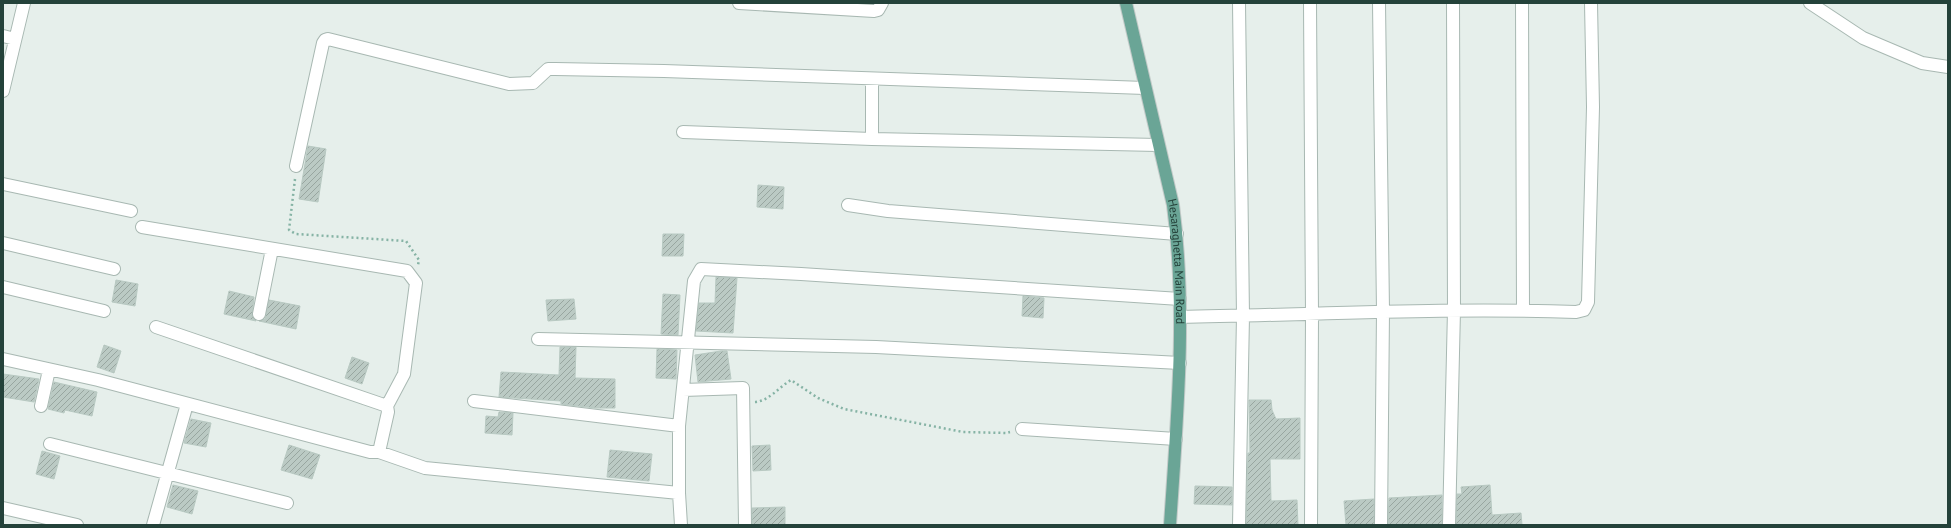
<svg xmlns="http://www.w3.org/2000/svg" width="1951" height="528" font-family="'PT Sans',sans-serif">
  <style>
    .building { fill: url(#building-hatch); stroke: #b8c9c2 }
    .lines { fill: none; stroke-linecap: round; stroke-linejoin: round }
    .minor-casing { stroke: #a8b8b2; stroke-width: 14 }
    .primary-casing { stroke: #c2cac8; stroke-width: 14 }
    .path { stroke: #86b3a5; stroke-width: 2.5; stroke-dasharray: 2 3; stroke-linecap: butt }
    .minor { stroke: #fff; stroke-width: 12 }
    .primary { stroke: #6aa596; stroke-width: 12 }
    .labels { text-anchor: middle; stroke-width: 3.5; stroke-linejoin: round; paint-order: stroke }
    .street-label { font-size: 12px; fill: #24423a; stroke: #f7fbf9 }
  </style>
  <defs>
    <pattern id="building-hatch" width="6" height="6" patternUnits="userSpaceOnUse"><rect width="6" height="6" fill="#bbcac4"/><path d="M-1 1l2-2M0 6l6-6M5 7l2-2" fill="none" stroke="#98a6a0"/></pattern>
  </defs>
  <rect width="100%" height="100%" fill="#e6efeb"/>
  <path class="building" d="M308 146 326 149 318 202 299 199Z
    M758 185 784 187 783 209 757 207Z
    M663 234H684L683 256H662Z
    M716 277 737 278 733 333 696 331 699 303H715Z
    M116 280 138 284 135 306 112 302Z
    M229 291 254 297 252 316 256 321 224 314Z
    M663 294 680 295 678 335 661 334Z
    M1023 296 1044 298 1043 318 1022 316Z
    M574 299 576 319 548 321 546 300Z
    M269 300 300 306 296 329 259 321 265 319Z
    M104 345 121 351 114 373 97 367Z
    M560 347H576L575 378 615 379V408H596L561 404V401L499 397 501 372 559 375Z
    M657 349 677 350 676 379 656 378Z
    M721 351H727L731 379 698 382 695 355Z
    M352 357 369 363 362 384 345 378Z
    M3 374 39 379 34 402 3 397Z
    M54 382 97 392 92 416 65 410 64 413 48 409Z
    M1249 400H1271L1272 410 1276 419 1300 418V459H1270L1271 501 1297 500 1298 525H1246L1248 453H1250Z
    M499 412 513 413 512 435 485 433 486 416 498 417Z
    M191 419 211 423 206 447 184 443Z
    M289 445 320 455 312 479 281 470Z
    M770 445 771 470 753 471 752 446Z
    M610 450 652 454 649 481 607 477Z
    M42 451 60 456 54 479 36 474Z
    M173 485 198 491 192 514 167 507Z
    M1490 485 1492 515 1521 513 1522 525H1456L1457 494H1462L1461 487Z
    M1195 486 1232 487V505L1194 504Z
    M1442 495V525H1388L1389 498Z
    M1374 499V525H1346L1344 501Z
    M785 507V525H752V508Z"/>
  <g class="lines">
    <defs>
      <path id="minor" d="M739 3 874 11 878 10 882 3
        M1310 3 1312 315 1311 525
        M1379 3 1383 311 1381 525
        M1522 3 1523 310
        M1810 3 1863 38 1922 63 1948 67
        M3 36 15 39
        M3 91 24 3
        M683 132 872 139 1158 145
        M872 139V80
        M296 166 323 43 325 40 328 39 509 84 533 83 548 69H555L664 71 1145 88
        M3 184 131 211
        M848 205 888 211 1177 234
        M142 227 407 271 416 283 404 374 387 406
        M3 243 114 269
        M3 287 104 311
        M259 314 272 249
        M1180 317C1312 315 1444 307 1576 312L1584 310 1588 302 1593 107 1591 3
        M156 327 387 406 388 412 379 452 425 468 679 493
        M538 339 876 347 1180 363
        M3 359 98 380 370 452H379
        M683 390 743 388 745 525
        M474 401 679 426
        M41 406 49 370
        M1022 429 1176 439
        M50 444 287 503
        M3 508 77 525
        M153 525 187 404
        M681 525 679 493V426L694 281 701 269 801 274 1180 299
        M1239 525 1243 316 1239 3
        M1449 525 1454 310 1453 3"/>
      <g id="primary">
        <path id="s1" d="M1126 3 1173 205C1187 311 1177 419 1170 525"/>
      </g>
    </defs>
    <use href="#minor" class="minor-casing"/>
    <use href="#primary" class="primary-casing"/>
    <path class="path" d="M295 179 289 230 296 234 406 241 419 260 418 265
      M755 402C769 401 779 387 791 380L818 398 844 409 963 432 1006 433 1010 432"/>
    <use href="#minor" class="minor"/>
    <use href="#primary" class="primary"/>
  </g>
  <g class="labels">
    <g class="street-label">
      <text dy="4" stroke="none"><textPath href="#s1" startOffset="264">Hesaraghetta Main Road</textPath></text>
    </g>
  </g>
  <rect width="1951" height="528" fill="none" stroke="#24423a" stroke-width="8"/>
</svg>
